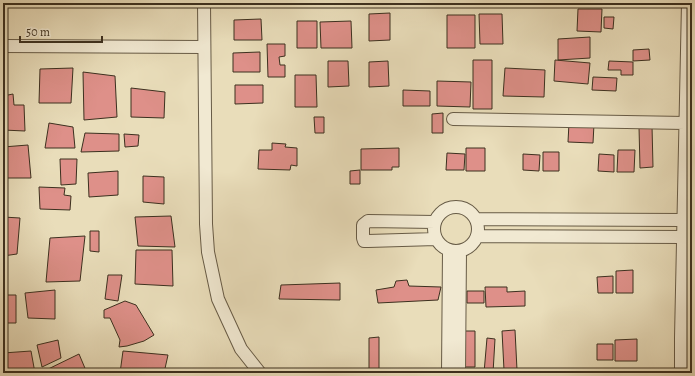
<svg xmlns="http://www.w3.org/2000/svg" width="695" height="376" font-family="Alegreya,serif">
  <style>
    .building { fill: #de9089; stroke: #3c301f }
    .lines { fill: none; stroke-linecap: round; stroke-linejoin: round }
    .minor-casing { stroke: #675b46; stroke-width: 14 }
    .minor { stroke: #f1e9d2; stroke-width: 12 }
  </style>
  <rect width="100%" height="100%" fill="#e9ddba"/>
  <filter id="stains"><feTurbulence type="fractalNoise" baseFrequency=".005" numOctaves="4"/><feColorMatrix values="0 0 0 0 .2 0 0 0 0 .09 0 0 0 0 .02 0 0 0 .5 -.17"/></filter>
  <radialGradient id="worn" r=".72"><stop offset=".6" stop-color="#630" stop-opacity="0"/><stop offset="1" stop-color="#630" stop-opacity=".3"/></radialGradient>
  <path class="building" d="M578 9H602L601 32 577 31Z
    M390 13V40L369 41V14Z
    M479 14H502L503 44H480Z
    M447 15H475V48H447Z
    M604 17H614L613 29 604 28Z
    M261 19 262 40H234V20Z
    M297 21H317V48H297Z
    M351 21 352 48H321L320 22Z
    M590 37V58L558 60V39Z
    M267 44H285V56L279 57 280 65H285V77H268Z
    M649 49 650 60 633 61V50Z
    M260 52V72H233V53Z
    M473 60H492V109H473Z
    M555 60 590 63 588 84 554 81Z
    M328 61H348L349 86 328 87Z
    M388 61 389 86 369 87V62Z
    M609 61 633 62V75H621V70H608Z
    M73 68 71 103H39L40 69Z
    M505 68 545 70 544 97 503 96Z
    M83 72 115 76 117 117 84 120Z
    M295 75H316L317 107H295Z
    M593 77 617 78 616 91 592 90Z
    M437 81 471 82 470 107 437 106Z
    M235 85H263V103L235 104Z
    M131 88 165 92 164 118 131 117Z
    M403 90 430 91V106H403Z
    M13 94 14 105H24L25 131 3 130V96Z
    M443 113V133H432V114Z
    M314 117H324V133H315Z
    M49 123 73 127 75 148H45Z
    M569 123 594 124 593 143 568 142Z
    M652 126 653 167 640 168 639 127Z
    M85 133 119 134V151L81 152Z
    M124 134 139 135 138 146 125 147Z
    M272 143 286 144 285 147 297 148V166L291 165 290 170 258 169 259 150H272Z
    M28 145 31 178H3V147Z
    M399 148V167H392V170H361V149Z
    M466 148H485V171H466Z
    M618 150H635L634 172H617Z
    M543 152H559V171H543Z
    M447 153 465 154 464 170H446Z
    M523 154 540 155 539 171 523 170Z
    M599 154 614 155V172L598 171Z
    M60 159H77L76 184 61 185Z
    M360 170V184H350V171Z
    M118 171V195L89 197 88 173Z
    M143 176 164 177V204L143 202Z
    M39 187 65 188 64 195 71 196 70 210 40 209Z
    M171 216 175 247 138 246 135 217Z
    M3 217 20 218 17 254 3 256Z
    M90 231H99V252L90 251Z
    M85 236 80 281 46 282 50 238Z
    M136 250H172L173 286 135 284Z
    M633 270V293H616V271Z
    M108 275H122L118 301 105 299Z
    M613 276V293H598L597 277Z
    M407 280 409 286 441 287 438 300 378 303 376 290 394 287 396 281Z
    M340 283V300L279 299 281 285Z
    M485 287H507V292L525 291V306L486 307Z
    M55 290V319L28 318 25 293Z
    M467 291H484V303H467Z
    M3 295H16V323H3Z
    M125 301 136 305 154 335 144 341 127 346 119 347 120 340 110 318H104V310Z
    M515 330 517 370H504L502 331Z
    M460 331H475V367H461Z
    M379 337V373H369V338Z
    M487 338 495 339 493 373H484Z
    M637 339V361H615V340Z
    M58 340 61 358 42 367 37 345Z
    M597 344H613V360H597Z
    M31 351 35 373H3V353Z
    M123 351 168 355 164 373H120Z
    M79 354 87 373H40Z"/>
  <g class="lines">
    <defs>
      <path id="minor" d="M204 3 206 224 208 252 218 299 241 349 260 373
        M3 46 204 47
        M453 119 685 123
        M434 229a22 22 0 1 1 44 0a22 22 0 1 1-44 0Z
        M476 219 683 220
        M435 222 368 221 363 225V238L364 241H368L436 239
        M477 236 683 237
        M448 373 449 250
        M459 373 460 251
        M681 373V338L688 3"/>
    </defs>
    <use href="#minor" class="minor-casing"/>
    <use href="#minor" class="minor"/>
  </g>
  <rect width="695" height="376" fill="none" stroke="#e9ddba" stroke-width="16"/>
  <rect x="4" y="4" width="687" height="368" fill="none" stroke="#3c301f" stroke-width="2"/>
  <rect x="8" y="8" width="679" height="360" fill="none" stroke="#3c301f"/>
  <path d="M20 36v6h82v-6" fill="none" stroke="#3c301f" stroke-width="2"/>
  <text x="26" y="36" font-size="12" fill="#3c301f" stroke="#f1e9d2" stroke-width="3" paint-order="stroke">50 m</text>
  <rect width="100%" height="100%" filter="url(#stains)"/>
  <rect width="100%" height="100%" fill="url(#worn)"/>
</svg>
